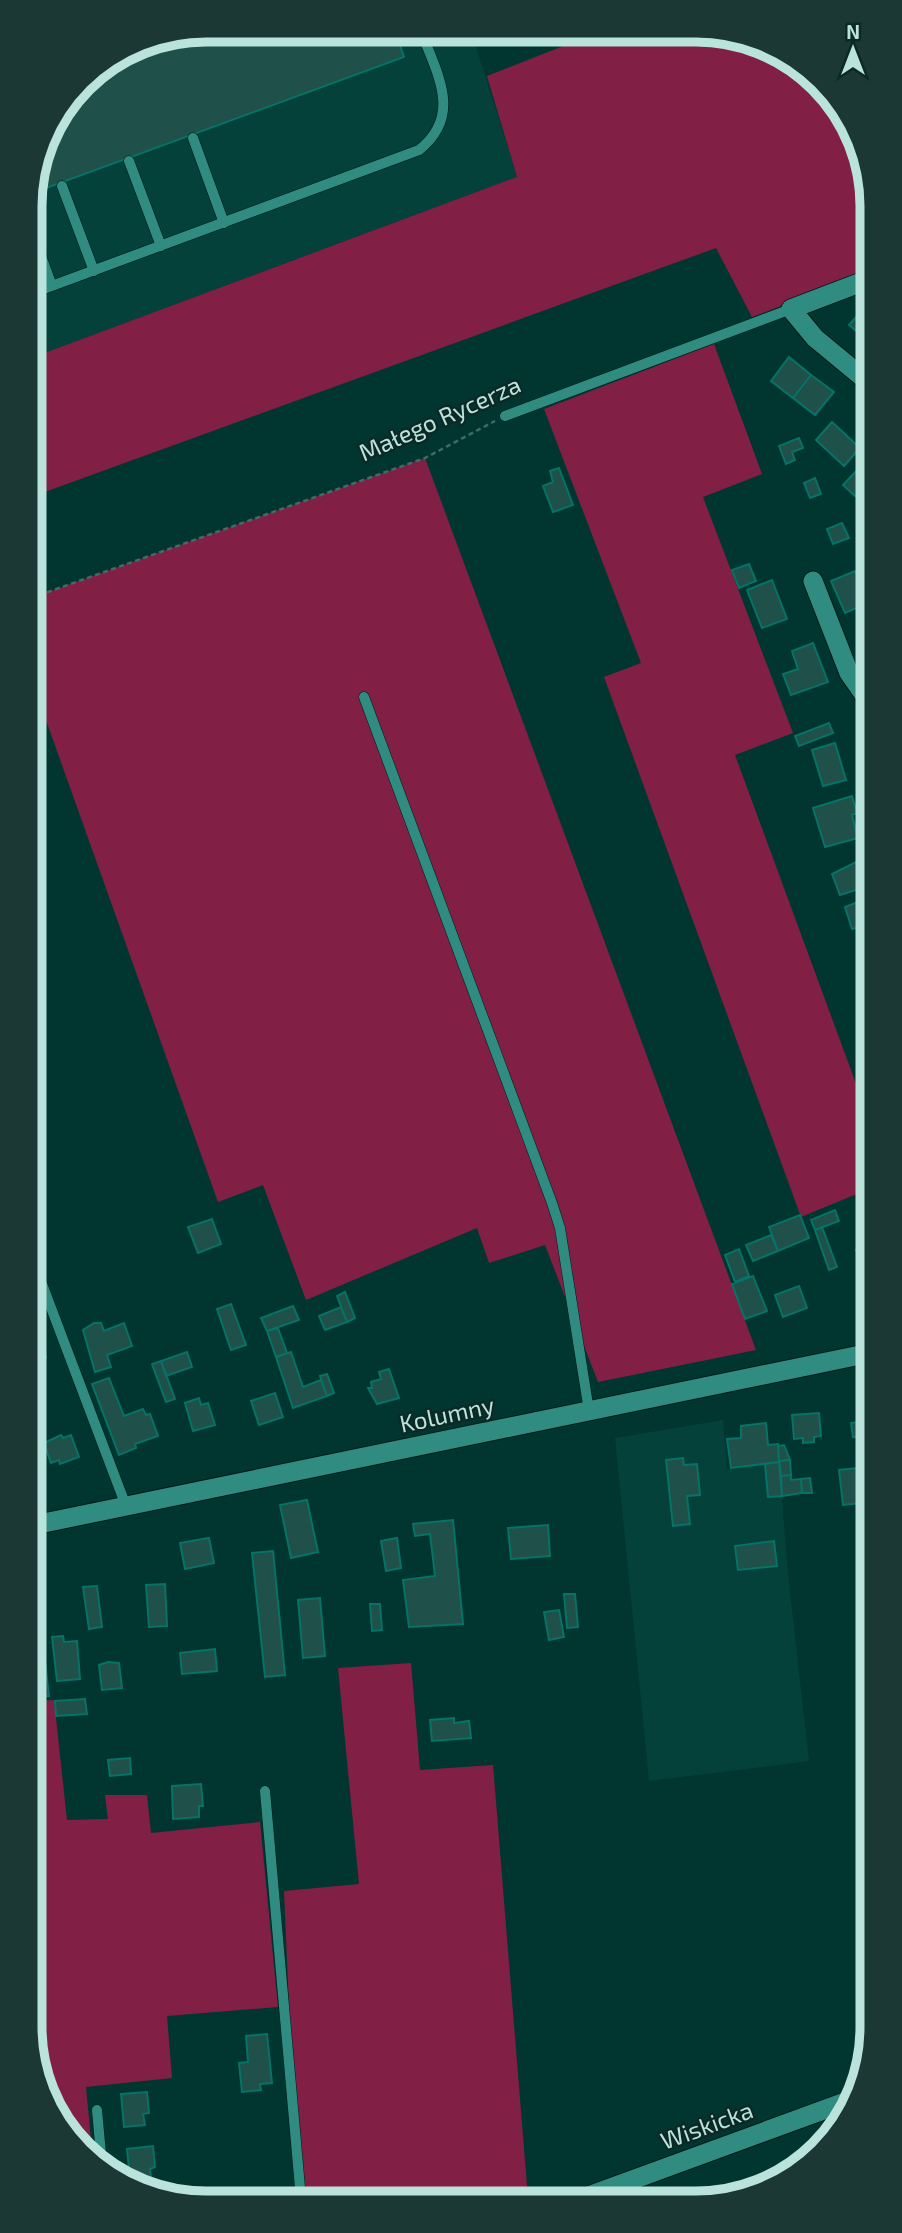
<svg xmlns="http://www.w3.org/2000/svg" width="902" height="2233" font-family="'Exo 2',sans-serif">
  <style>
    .built { fill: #03413a }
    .green { fill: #812044 }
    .building { fill: #1f5049; stroke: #057367; stroke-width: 2 }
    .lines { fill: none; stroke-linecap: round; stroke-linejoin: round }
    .service-casing { stroke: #001b17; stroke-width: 11 }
    .minor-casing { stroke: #001b17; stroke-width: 21 }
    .tertiary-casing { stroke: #001b17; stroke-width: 21 }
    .path { stroke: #3c6d67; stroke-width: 2.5; stroke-dasharray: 5 3.5; stroke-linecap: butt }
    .service { stroke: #308c80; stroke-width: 10 }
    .minor { stroke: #308c80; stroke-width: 19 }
    .tertiary { stroke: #308c80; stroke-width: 19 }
    .labels { text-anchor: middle; stroke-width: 5; stroke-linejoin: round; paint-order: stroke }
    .street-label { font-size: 24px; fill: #bae3db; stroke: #0d2925 }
    .rim { fill: none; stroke: #bae3db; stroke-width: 9 }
  </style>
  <rect width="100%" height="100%" fill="#013630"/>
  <path class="built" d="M206 30 471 31 517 177 31 358 30 194 48 128 89 74 139 43Z
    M723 1420 727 1469 779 1462 788 1573 809 1761 649 1781 615 1438Z"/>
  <path class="green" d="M599 32 730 33 813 74 866 160 867 273 752 317 716 248 31 497V358L517 177 487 76Z
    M714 344 762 474 703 497 793 733 735 755 869 1119V1189L801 1217 604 677 641 663 544 409Z
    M425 458 756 1350 598 1382 545 1245 489 1263 477 1228 306 1300 263 1185 218 1202 32 681 31 598Z
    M411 1663 420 1770 493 1765 528 2198 306 2199 289 2006 284 1891 359 1884 338 1668Z
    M54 1700 67 1820 108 1819 105 1795H147L151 1833 260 1822 278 2007 167 2016 172 2078 86 2087 93 2161 36 2073 35 1701Z"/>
  <path class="building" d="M206 30 395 31 404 57 30 194 48 128 89 74 139 43Z
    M867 305V340L849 325Z
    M789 357 811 375 793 398 771 381Z
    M811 375 834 392 815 415 793 398Z
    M832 422 860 448 844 466 816 440Z
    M799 438 803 448 792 452 795 460 786 464 779 446Z
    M559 468 573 505 553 512 543 486 553 482 550 471Z
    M857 470 867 483 855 496 843 485Z
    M815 478 821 494 810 498 804 483Z
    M842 523 849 538 833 544 827 529Z
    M749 564 756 581 739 588 732 570Z
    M855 571 868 603 845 613 831 581Z
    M772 580 787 619 762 628 747 590Z
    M813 643 828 682 791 695 783 674 798 669 792 651Z
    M829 723 833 733 799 746 795 736Z
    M835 743 846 780 823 786 812 750Z
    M852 796 857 813 852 815 858 838 825 847 813 808Z
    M856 862 861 873 868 870 869 892 859 889 840 895 832 874Z
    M869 892V925L852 929 845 907 863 900Z
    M869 1189V1202L862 1204 858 1193Z
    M835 1210 839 1221 815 1230 811 1220Z
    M800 1215 809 1238 778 1251 769 1227Z
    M212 1219 221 1244 198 1253 188 1227Z
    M822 1227 837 1267 829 1270 815 1230Z
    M771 1235 778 1251 753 1261 746 1245Z
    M868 1245 870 1249V1286L856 1250Z
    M739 1249 749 1276 735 1282 725 1255Z
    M753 1276 767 1311 745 1319 732 1284Z
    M799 1286 807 1308 783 1317 775 1295Z
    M345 1292 355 1318 347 1322 337 1296Z
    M231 1304 246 1345 231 1350 217 1309Z
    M293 1306 299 1320 267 1331 261 1318Z
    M341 1307 347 1322 325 1330 319 1316Z
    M94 1323H101L104 1331 124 1323 132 1346 107 1355 111 1367 95 1372 83 1330Z
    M278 1328 287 1353 276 1357 267 1331Z
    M42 1341 46 1358 34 1363V1344Z
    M187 1352 192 1367 166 1376 161 1361Z
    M291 1352 303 1387 321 1380 327 1396 293 1408 276 1357Z
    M161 1361 175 1399 166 1402 152 1364Z
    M389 1369 399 1398 377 1404 368 1388H372L371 1382 381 1379 379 1372Z
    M327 1374 334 1393 327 1396 320 1376Z
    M109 1378 124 1416 143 1409 146 1415 150 1414 158 1436 135 1444 136 1448 119 1455 92 1384Z
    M275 1393 283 1417 259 1425 251 1401Z
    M199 1398 201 1405 208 1403 215 1425 193 1431 185 1403Z
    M870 1404V1439L853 1437 851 1423 858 1422 857 1409Z
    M819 1413 821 1436 814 1437V1442L803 1443V1438L794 1439 792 1415Z
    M766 1423 768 1445 778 1444 779 1462 731 1468 727 1439 741 1438V1426Z
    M61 1435 63 1438 71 1435 79 1457 60 1464 59 1460 51 1463 44 1443Z
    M784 1445 790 1460 779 1461 778 1446Z
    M683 1458 684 1465 697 1464 700 1495 687 1496 690 1524 673 1526 666 1460Z
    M790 1460 791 1475 781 1476 779 1461Z
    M779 1462 782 1496 768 1497 765 1464Z
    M867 1467 870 1502 843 1505 839 1470Z
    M791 1475V1480L801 1479 802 1493 782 1496 781 1476Z
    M810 1478 812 1493H802L801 1479Z
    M307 1500 318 1552 291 1558 280 1505Z
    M453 1520 463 1624 409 1627 403 1580 435 1576 430 1534 415 1536 413 1524Z
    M548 1525 550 1556 511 1559 508 1528Z
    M209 1538 214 1563 185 1569 180 1543Z
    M397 1538 401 1568 386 1571 381 1541Z
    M774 1541 777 1566 738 1570 735 1546Z
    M273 1551 285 1675 265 1677 252 1553Z
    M165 1584 167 1626 149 1627 146 1585Z
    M97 1586 102 1627 89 1629 83 1587Z
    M34 1593H37L49 1696 35 1697Z
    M564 1594H575L578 1627 567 1628Z
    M320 1598 325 1656 303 1658 298 1600Z
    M370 1604H380L382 1630 372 1631Z
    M559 1610 564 1637 549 1640 544 1612Z
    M63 1636 64 1642 77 1641 80 1679 57 1681 52 1637Z
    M215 1649 217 1671 182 1674 180 1653Z
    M108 1662 119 1663 122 1688 102 1690 99 1665Z
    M85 1699 87 1714 56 1716 55 1701Z
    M454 1718V1723L469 1721 471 1738 432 1741 430 1720Z
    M130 1758 131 1774 110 1776 108 1760Z
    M201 1784 203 1806H199V1817L173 1819 172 1786Z
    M267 2034 272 2083 260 2084 261 2090 242 2092 239 2063 248 2062 246 2036Z
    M147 2092 149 2113 143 2114 145 2125 124 2127 121 2094Z
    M153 2146 155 2167 150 2169 151 2179H130L127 2149Z"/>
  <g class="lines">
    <defs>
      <path id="service" d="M193 138 224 223
        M129 161 161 246
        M62 186 94 271
        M30 226 52 286
        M30 294 419 150C463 115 437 74 421 31
        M505 416 791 309
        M364 697 552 1203 560 1228 589 1411
        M33 1260 126 1506
        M265 1791 301 2199
        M97 2110 102 2165"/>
      <path id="minor" d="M867 280 791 309 815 338 867 381
        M813 581 849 673 868 700
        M868 753V769
        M583 2198 848 2101"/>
      <path id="tertiary" d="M34 1525 870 1353"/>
    </defs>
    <use href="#service" class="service-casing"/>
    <use href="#minor" class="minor-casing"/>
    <use href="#tertiary" class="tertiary-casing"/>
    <path class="path" d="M31 598 425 458 495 421"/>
    <use href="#service" class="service"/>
    <use href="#minor" class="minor"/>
    <use href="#tertiary" class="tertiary"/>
  </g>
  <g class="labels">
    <g class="street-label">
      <text transform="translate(440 419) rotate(-24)" y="8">Małego Rycerza</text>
      <text transform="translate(447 1415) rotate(-12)" y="8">Kolumny</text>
      <text transform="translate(707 2126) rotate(-20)" y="8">Wiskicka</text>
    </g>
  </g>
  <path d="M0 0H902V2233H0ZM206 42H696A164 164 0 0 1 860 206V2027A164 164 0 0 1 696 2191H206A164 164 0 0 1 42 2027V206A164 164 0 0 1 206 42Z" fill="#1b3834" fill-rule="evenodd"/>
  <path class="rim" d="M206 42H696A164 164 0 0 1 860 206V2027A164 164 0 0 1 696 2191H206A164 164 0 0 1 42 2027V206A164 164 0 0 1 206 42Z"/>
  <g transform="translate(853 49)" stroke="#0d2925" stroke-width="5" paint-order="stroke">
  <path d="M0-5L12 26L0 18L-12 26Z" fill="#bae3db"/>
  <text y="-10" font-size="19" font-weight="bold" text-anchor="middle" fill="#bae3db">N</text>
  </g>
</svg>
